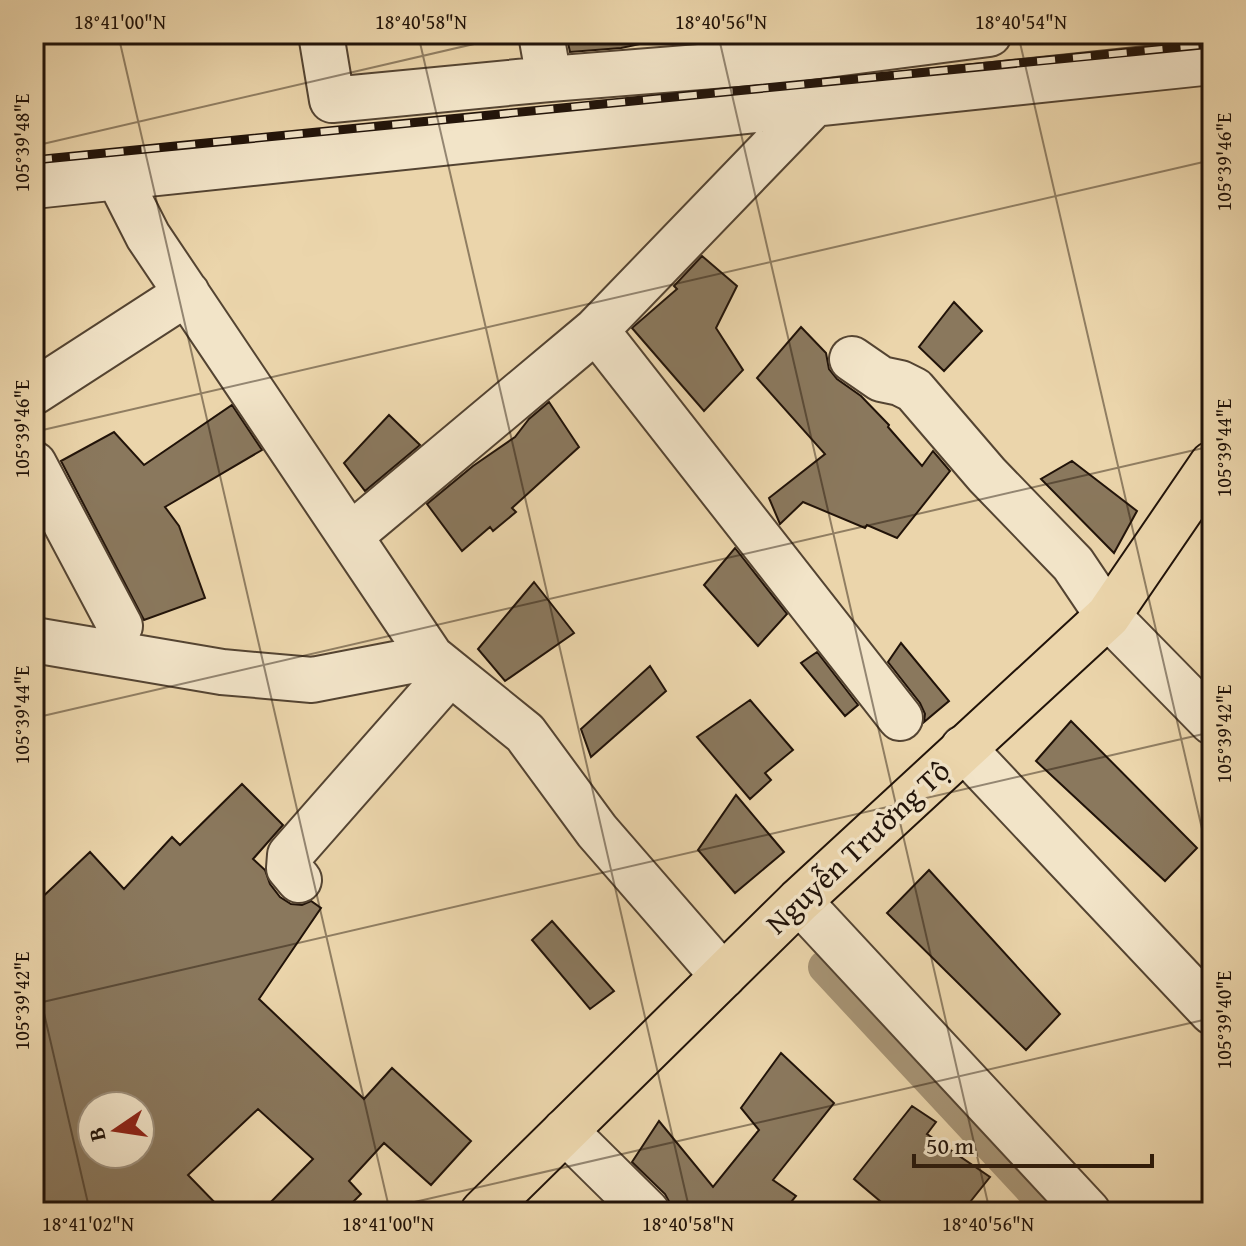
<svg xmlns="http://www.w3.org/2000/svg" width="1246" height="1246" font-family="'Gentium Book Plus',serif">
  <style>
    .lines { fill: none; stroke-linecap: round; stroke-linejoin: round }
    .canal { stroke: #a69374; stroke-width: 34 }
    .building { fill: #8a785d; stroke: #211309; stroke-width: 2; fill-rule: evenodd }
    .minor-casing { stroke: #544432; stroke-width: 48 }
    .major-casing { stroke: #211309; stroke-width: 48 }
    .minor { stroke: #f2e4c8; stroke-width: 44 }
    .major { stroke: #ebd5ab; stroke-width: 44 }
    .rail-casing { stroke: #211309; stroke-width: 9 }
    .rail { stroke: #f2e4c8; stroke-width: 6; stroke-dasharray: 18; stroke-linecap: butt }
    .ticks { fill: none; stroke: #211309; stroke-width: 2; stroke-opacity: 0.45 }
    .labels { text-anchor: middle; stroke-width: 7; stroke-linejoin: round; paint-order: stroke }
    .street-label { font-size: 30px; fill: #211309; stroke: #f2e4c8 }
    .neatline { fill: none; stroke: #211309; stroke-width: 3 }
    .ticks-label { font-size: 20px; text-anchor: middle; fill: #211309 }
  </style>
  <rect width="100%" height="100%" fill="#ebd5ab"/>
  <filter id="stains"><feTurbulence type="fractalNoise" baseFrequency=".0025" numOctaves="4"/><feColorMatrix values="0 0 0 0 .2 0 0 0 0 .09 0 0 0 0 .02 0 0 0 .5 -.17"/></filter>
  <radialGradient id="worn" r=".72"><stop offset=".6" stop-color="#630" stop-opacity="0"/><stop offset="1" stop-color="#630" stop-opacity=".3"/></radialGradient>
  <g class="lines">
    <path class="canal" d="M825 967 1053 1212"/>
  </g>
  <path class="building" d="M566 34H638L640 44 621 48 570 52Z
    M702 256 737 286 716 328 743 370 704 411 632 328 677 289 674 286Z
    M954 302 982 331 944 371 919 347Z
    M801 327 826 353 829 369 837 379 861 396 889 425 888 427 922 466 933 451 950 471 897 538 867 525 865 528 803 502 780 524 769 498 825 454 757 378Z
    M549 402 579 447 512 508 516 512 493 531 490 527 462 551 427 504 473 466 515 437 529 419Z
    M232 405 262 450 165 507 179 526 205 598 144 620 61 461 114 432 144 465Z
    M389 415 420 445 365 491 344 463Z
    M1072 461 1137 511 1114 553 1041 479Z
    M735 548 787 614 758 646 704 585Z
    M534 582 574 633 505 681 478 649Z
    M901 643 949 701 924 722 925 714 920 703 888 662Z
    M817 652 858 705 845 716 801 663Z
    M650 666 666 691 591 757 581 729Z
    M750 700 793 750 765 773 771 780 750 799 697 737Z
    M1071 721 1197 848 1165 881 1036 761Z
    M242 784 283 825 253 859 265 870 270 884 280 897 291 904 302 905 311 901 321 908 259 999 364 1099 392 1068 471 1141 431 1185 384 1143 349 1181 361 1194 343 1212H261L313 1159 258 1109 188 1175 224 1212H34V905L90 852 124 889 172 837 180 845ZM92 1106H140V1154H92Z
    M736 795 784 852 735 893 698 850Z
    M929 870 1060 1014 1026 1050 887 913Z
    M552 921 614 991 590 1009 532 940Z
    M781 1053 834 1103 773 1180 796 1196 783 1212H671V1205L665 1194 632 1162 659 1121 713 1187 759 1130 741 1108Z
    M912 1106 936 1122 927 1134 990 1177 962 1212H893L854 1179Z"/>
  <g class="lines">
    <defs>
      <path id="minor" d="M321 34 332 100 549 79 788 60 989 34
        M541 34 549 79
        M118 177 148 236 431 657 525 733 597 831 723 976
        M34 186 1212 62
        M596 330 900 718
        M852 359 881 379 900 383 914 390 987 475 1073 564 1108 616 1212 722
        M34 392 187 293
        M34 464 120 626
        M350 536 596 330 814 104
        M34 640 222 672 312 680 431 657
        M963 748 1212 1012
        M299 880 289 868 290 855 450 673
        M799 901 1088 1212
        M565 1131 647 1212"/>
      <path id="major" d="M483 1212 799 901 1108 616 1212 464"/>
    </defs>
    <use href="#minor" class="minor-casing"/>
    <use href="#major" class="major-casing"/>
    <use href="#minor" class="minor"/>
    <use href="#major" class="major"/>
    <defs>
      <path id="rail" d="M34 160 1212 44"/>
    </defs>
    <use href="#rail" class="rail-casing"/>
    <use href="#rail" class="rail"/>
  </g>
  <path class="ticks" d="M118 34 390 1212M418 34 690 1212M718 34 990 1212M1018 34 1212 872M34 146 517 34M34 432 1212 160M34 718 1212 446M34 970 90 1212M34 1004 1212 732M371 1212 1212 1018"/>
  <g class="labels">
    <g class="street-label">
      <text transform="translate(858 847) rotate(-43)" y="10">Nguyễn Trường Tộ</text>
    </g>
  </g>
  <rect width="1246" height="1246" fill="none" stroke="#ebd5ab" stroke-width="88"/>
  <g transform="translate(116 1130) rotate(257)"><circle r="38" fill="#f2e4c8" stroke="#9e907c" stroke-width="2"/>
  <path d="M0-6L14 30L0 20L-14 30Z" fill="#8f2418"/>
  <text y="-12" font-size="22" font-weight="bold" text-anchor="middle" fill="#211309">B</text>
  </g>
  <path d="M914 1154v12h238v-12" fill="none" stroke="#211309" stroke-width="4"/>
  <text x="926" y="1154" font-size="24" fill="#211309" stroke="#f2e4c8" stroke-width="6" paint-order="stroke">50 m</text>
  <rect x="44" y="44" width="1158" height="1158" class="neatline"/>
  <g class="ticks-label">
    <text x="120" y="29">18°41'00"N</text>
    <text x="421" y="29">18°40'58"N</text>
    <text x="721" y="29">18°40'56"N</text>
    <text x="1021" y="29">18°40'54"N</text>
    <text transform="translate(22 143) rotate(-90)" y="7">105°39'48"E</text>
    <text transform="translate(1224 162) rotate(-90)" y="7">105°39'46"E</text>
    <text transform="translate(22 429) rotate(-90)" y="7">105°39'46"E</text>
    <text transform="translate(1224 448) rotate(-90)" y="7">105°39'44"E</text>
    <text transform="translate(22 715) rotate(-90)" y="7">105°39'44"E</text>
    <text transform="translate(1224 734) rotate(-90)" y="7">105°39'42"E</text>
    <text transform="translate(22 1001) rotate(-90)" y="7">105°39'42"E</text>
    <text transform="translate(1224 1020) rotate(-90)" y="7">105°39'40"E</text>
    <text x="88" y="1231">18°41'02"N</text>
    <text x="388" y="1231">18°41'00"N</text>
    <text x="688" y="1231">18°40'58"N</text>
    <text x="988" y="1231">18°40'56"N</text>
  </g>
  <rect width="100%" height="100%" filter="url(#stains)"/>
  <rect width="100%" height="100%" fill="url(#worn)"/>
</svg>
